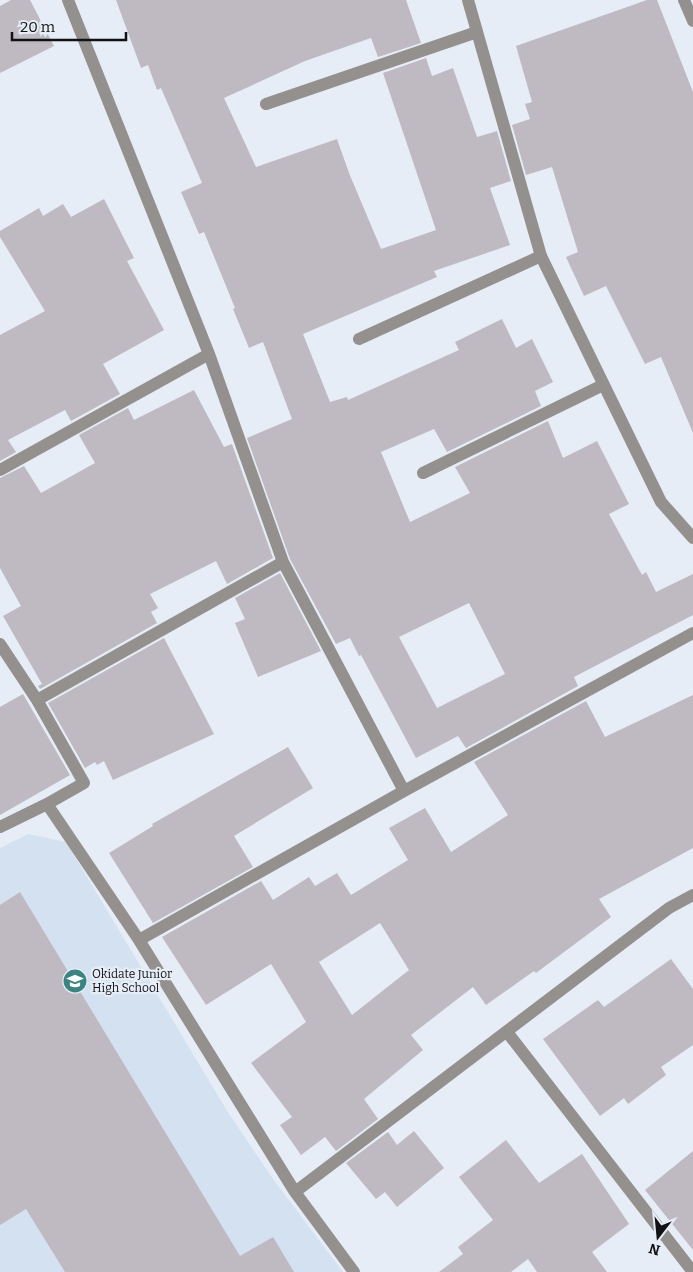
<svg xmlns="http://www.w3.org/2000/svg" width="693" height="1272" font-family="Bitter,serif">
  <style>
    .built { fill: #d4e1f0 }
    .building { fill: #bfb9c2; fill-rule: evenodd }
    .lines { fill: none; stroke-linecap: round; stroke-linejoin: round }
    .service { stroke: #94908d; stroke-width: 12 }
    .minor { stroke: #94908d; stroke-width: 12 }
    .labels { text-anchor: middle; stroke-width: 4.5; stroke-linejoin: round; paint-order: stroke }
    .poi-label { font-size: 12px; fill: #101215; stroke: #e6edf6; text-anchor: start }
  </style>
  <rect width="100%" height="100%" fill="#e6edf6"/>
  <path class="built" d="M28 834 66 842 229 1114 273 1179 343 1272H0V848Z"/>
  <path class="building" d="M11 0H30L54 46 0 73V6Z
    M116 0H406L421 43 378 57 371 38 305 61 224 98 256 167 337 139 349 173 381 249 436 230 383 73 426 58 432 76 453 68 477 137 497 131 511 181 490 188 510 245 434 271 437 277 303 334 330 402 347 397 348 400 459 350 455 342 502 319 516 348 532 339 553 382 535 391 541 406 447 452 434 429 381 452 410 522 470 493 455 467 548 421 563 458 597 441 629 504 609 514 642 575 646 572 656 592 693 574V615L574 677 578 686 466 748 458 736 416 758 361 655 359 656 350 638 336 644 290 559 247 438 292 419 263 342 249 348 233 309 235 308 204 232 199 234 181 192 202 183 161 88 157 90 148 65 141 68ZM469 603 505 674 437 708 399 637Z
    M647 0H657L693 92V433L661 357 645 364 606 286 584 296 566 257 578 252 552 167 526 175 512 125 530 119 525 104 532 102 516 46Z
    M104 199 134 258 127 261 164 330 103 364 120 394 71 421 65 410 8 440 16 452 0 461V335L45 311 0 237V231L39 208 43 216 63 204 71 217Z
    M194 390 224 447 232 444 273 558 227 584 216 561 150 594 158 608 151 612 157 623 40 689 38 686 42 684 3 616 21 606 0 568V478L24 466 41 493 95 463 79 435 128 408 134 420Z
    M280 573 321 651 258 677 235 623 245 619 235 598Z
    M164 638 214 734 113 780 104 761 97 765 95 762 85 768 48 703Z
    M23 694 70 775 0 815V707Z
    M693 695V848L599 899 611 917 536 973 534 971 486 1005 473 987 411 1035 423 1050 364 1099 378 1119 336 1151 325 1137 301 1155 280 1125 292 1117 251 1063 306 1022 271 964 206 1005 162 937 261 881 273 900 309 877 315 886 337 873 351 895 408 860 389 828 425 808 451 852 508 815 474 762 586 701 605 737ZM380 923 409 970 352 1015 319 962Z
    M288 747 313 788 234 836 253 867 153 923 109 853 153 826 152 824Z
    M20 892 240 1256 273 1237 294 1272H65L26 1209 0 1225V905Z
    M671 959 693 989V1045L661 1067 666 1075 628 1104 624 1098 600 1116 543 1039 598 1000 604 1007Z
    M414 1131 444 1168 397 1207 385 1192 376 1199 346 1163 388 1132 397 1145Z
    M506 1140 539 1183 582 1154 629 1224 592 1252 607 1272H537L528 1259 511 1272H439L463 1254 458 1247 493 1220 459 1177Z
    M693 1151V1250L645 1190Z"/>
  <g class="lines">
    <path class="service" d="M266 104 477 32
      M359 339 541 256
      M423 473 603 385"/>
    <path class="minor" d="M68 0 209 354 283 562 404 791
      M468 0 541 256 661 502 693 538
      M684 0 693 21
      M0 470 209 354
      M0 644 37 700 84 783 47 804
      M37 700 283 562
      M0 827 47 804 139 940 295 1192 354 1272
      M139 940 404 791 693 633
      M507 1032 693 1272
      M295 1192 669 908 693 895"/>
  </g>
  <defs>
    <symbol id="school-disc" viewBox="-11 -11 22 22"><circle r="9.5" fill="#3c8481" stroke="#e6edf6"/><path d="M0-5L7-2L0 1L-7-2ZM-4 1L0 2.5L4 1V4Q0 6-4 4Z" fill="#fff"/></symbol>
  </defs>
  <g fill-rule="evenodd">
    <use href="#school-disc" x="61" y="967" width="28" height="28"/>
  </g>
  <g class="labels">
    <g class="poi-label">
      <text x="92" y="978">Okidate Junior<tspan x="92" dy="14">High School</tspan></text>
    </g>
  </g>
  <g transform="translate(658 1237) rotate(196)" stroke="#e6edf6" stroke-width="4" paint-order="stroke">
  <path d="M0-4L9 19L0 12L-9 19Z" fill="#101215"/>
  <text y="-8" font-size="14" font-weight="bold" text-anchor="middle" fill="#101215">N</text>
  </g>
  <path d="M12 32v8h114v-8" fill="none" stroke="#101215" stroke-width="2.5"/>
  <text x="20" y="32" font-size="15" fill="#101215" stroke="#e6edf6" stroke-width="4" paint-order="stroke">20 m</text>
</svg>
